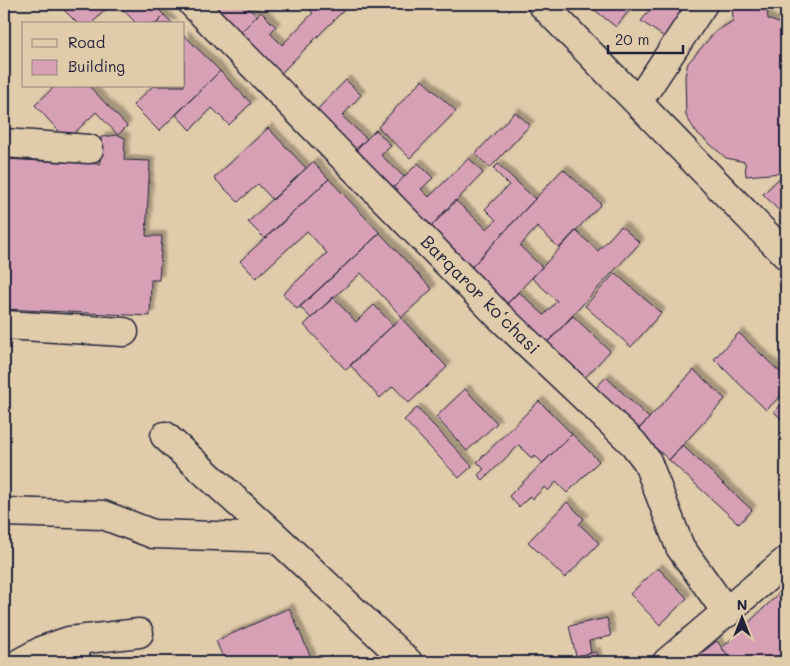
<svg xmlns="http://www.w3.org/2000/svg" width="790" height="666" font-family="Mali,sans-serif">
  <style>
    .building { fill: #d7a0b5; stroke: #22223b; filter: url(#shadow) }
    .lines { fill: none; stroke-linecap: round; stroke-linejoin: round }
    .minor-casing { stroke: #22223b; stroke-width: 31 }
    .minor { stroke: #e0cbaa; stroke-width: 28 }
    .labels { text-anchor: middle; stroke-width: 4.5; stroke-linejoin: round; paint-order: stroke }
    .street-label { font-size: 18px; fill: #22223b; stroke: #e0cbaa }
  </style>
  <defs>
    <filter id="shadow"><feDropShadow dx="4.5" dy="-4.5" stdDeviation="1" flood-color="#0004"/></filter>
  </defs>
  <rect width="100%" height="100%" fill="#e0cbaa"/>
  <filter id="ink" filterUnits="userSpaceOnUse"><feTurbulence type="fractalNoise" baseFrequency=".02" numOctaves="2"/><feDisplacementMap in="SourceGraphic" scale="10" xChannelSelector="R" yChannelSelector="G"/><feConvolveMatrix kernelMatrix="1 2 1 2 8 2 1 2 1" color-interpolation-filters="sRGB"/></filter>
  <g filter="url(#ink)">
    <path class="building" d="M58 4H111L91 24H78Z
      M117 4H153L164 15 156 24H137Z
      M196 4H244L257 16 233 40Z
      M304 4H350L274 80 233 40 261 12 276 27 270 33 282 45 313 13Z
      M587 4H634L616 27Z
      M654 4H691L667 39 641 21Z
      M732 4H767L768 19 786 26V156L781 158 782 173 746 176 745 162 726 158 696 132 686 116 685 76 688 63 715 32 733 21Z
      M164 15 173 24H156Z
      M184 35 220 71 159 131 133 105 153 86H184Z
      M220 71 251 103 229 125 212 108 190 130 176 115Z
      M346 80 361 95 342 116 367 139 347 158 307 120Z
      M422 80 456 111 410 158 378 127Z
      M55 86H89L127 126 118 135 96 112 67 140 35 105Z
      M515 112 530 125 490 168 475 154Z
      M268 128 306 168 273 200 258 184 238 202 214 178Z
      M376 130 391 146 381 155 404 177 385 196 347 158Z
      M118 135 125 138 124 160 150 161 146 236H162L159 280H151L150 316 4 309V159L100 164 101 137Z
      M469 158 483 173 422 236 385 196 418 163 433 178 421 189 429 197Z
      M313 162 329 179 265 239 248 222Z
      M498 164 535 199 464 275 422 236 455 200 487 229 496 220 485 209 509 185 493 169Z
      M563 169 601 204 559 248 537 227 520 246 542 267 501 310 464 275Z
      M783 175 786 178V218L763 194Z
      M329 179 380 233 297 309 283 294 327 253 307 231 256 278 240 261Z
      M621 226 640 243 542 348 501 310 519 292 544 315 557 301 532 278 576 231 598 251Z
      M380 233 432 289 402 317 361 273 311 318 300 307Z
      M615 273 661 313 631 347 585 306Z
      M333 297 356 322 374 305 393 325 346 370 304 325Z
      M573 316 610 351 580 383 542 348Z
      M401 318 447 367 409 403 393 386 380 398 350 365Z
      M739 333 786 378V391L766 410 714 359Z
      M694 370 725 399 669 460 637 431Z
      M606 377 649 418 637 431 594 390Z
      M465 389 497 423 467 451 436 417Z
      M786 400V423L774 412Z
      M539 401 572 434 543 463 535 456 532 459 519 445 483 480 478 475 484 469 477 462Z
      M417 408 472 466 459 478 404 420Z
      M572 434 599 461 567 493 556 482 548 491 544 487 533 499 530 496 519 507 509 496Z
      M682 445 752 510 739 524 669 460Z
      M567 502 584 519 579 524 599 543 565 578 528 542Z
      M658 568 687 598 660 625 630 594Z
      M786 587V662H733L722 648Z
      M289 608 313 662H225L216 641Z
      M607 618 611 636 589 641 591 653 576 656 569 626Z
      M717 641 722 648 733 662H704L699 655Z
      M596 652 598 662H578L576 656Z"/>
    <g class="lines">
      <defs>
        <path id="minor" d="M193 4 498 315 633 443 647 461 680 547 727 613
          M542 4 786 255
          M638 102 703 4
          M4 143 89 149
          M4 325 124 332
          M165 436 277 538 408 662
          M4 512 103 515 153 534 277 538
          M69 641 77 662
          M21 662 43 650 69 641 139 633
          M667 662 786 561"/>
      </defs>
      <use href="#minor" class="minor-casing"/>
      <use href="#minor" class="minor"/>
    </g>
  </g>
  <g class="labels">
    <g class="street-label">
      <text transform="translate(480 295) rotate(45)" y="6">Barqaror koʻchasi</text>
    </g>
  </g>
  <rect width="790" height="666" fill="none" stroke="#e0cbaa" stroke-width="20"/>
  <rect x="10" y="10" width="770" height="646" fill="none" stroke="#22223b" stroke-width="2" filter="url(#ink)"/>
  <rect x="22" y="22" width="162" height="65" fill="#e0cbaa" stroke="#94877e"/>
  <rect x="32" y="39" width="25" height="8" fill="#e0cbaa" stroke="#94877e"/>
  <text x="68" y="48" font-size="15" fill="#22223b">Road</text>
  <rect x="32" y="60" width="25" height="15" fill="#d7a0b5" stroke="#94877e"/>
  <text x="68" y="72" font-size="15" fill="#22223b">Building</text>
  <g transform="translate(742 618)" stroke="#e0cbaa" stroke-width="4" paint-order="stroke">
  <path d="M0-4L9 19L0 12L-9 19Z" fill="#22223b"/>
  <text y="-8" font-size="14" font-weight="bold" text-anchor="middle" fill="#22223b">N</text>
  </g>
  <path d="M608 45v8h75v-8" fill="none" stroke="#22223b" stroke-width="2.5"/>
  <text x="615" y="45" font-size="15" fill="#22223b" stroke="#e0cbaa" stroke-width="4" paint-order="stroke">20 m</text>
</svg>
